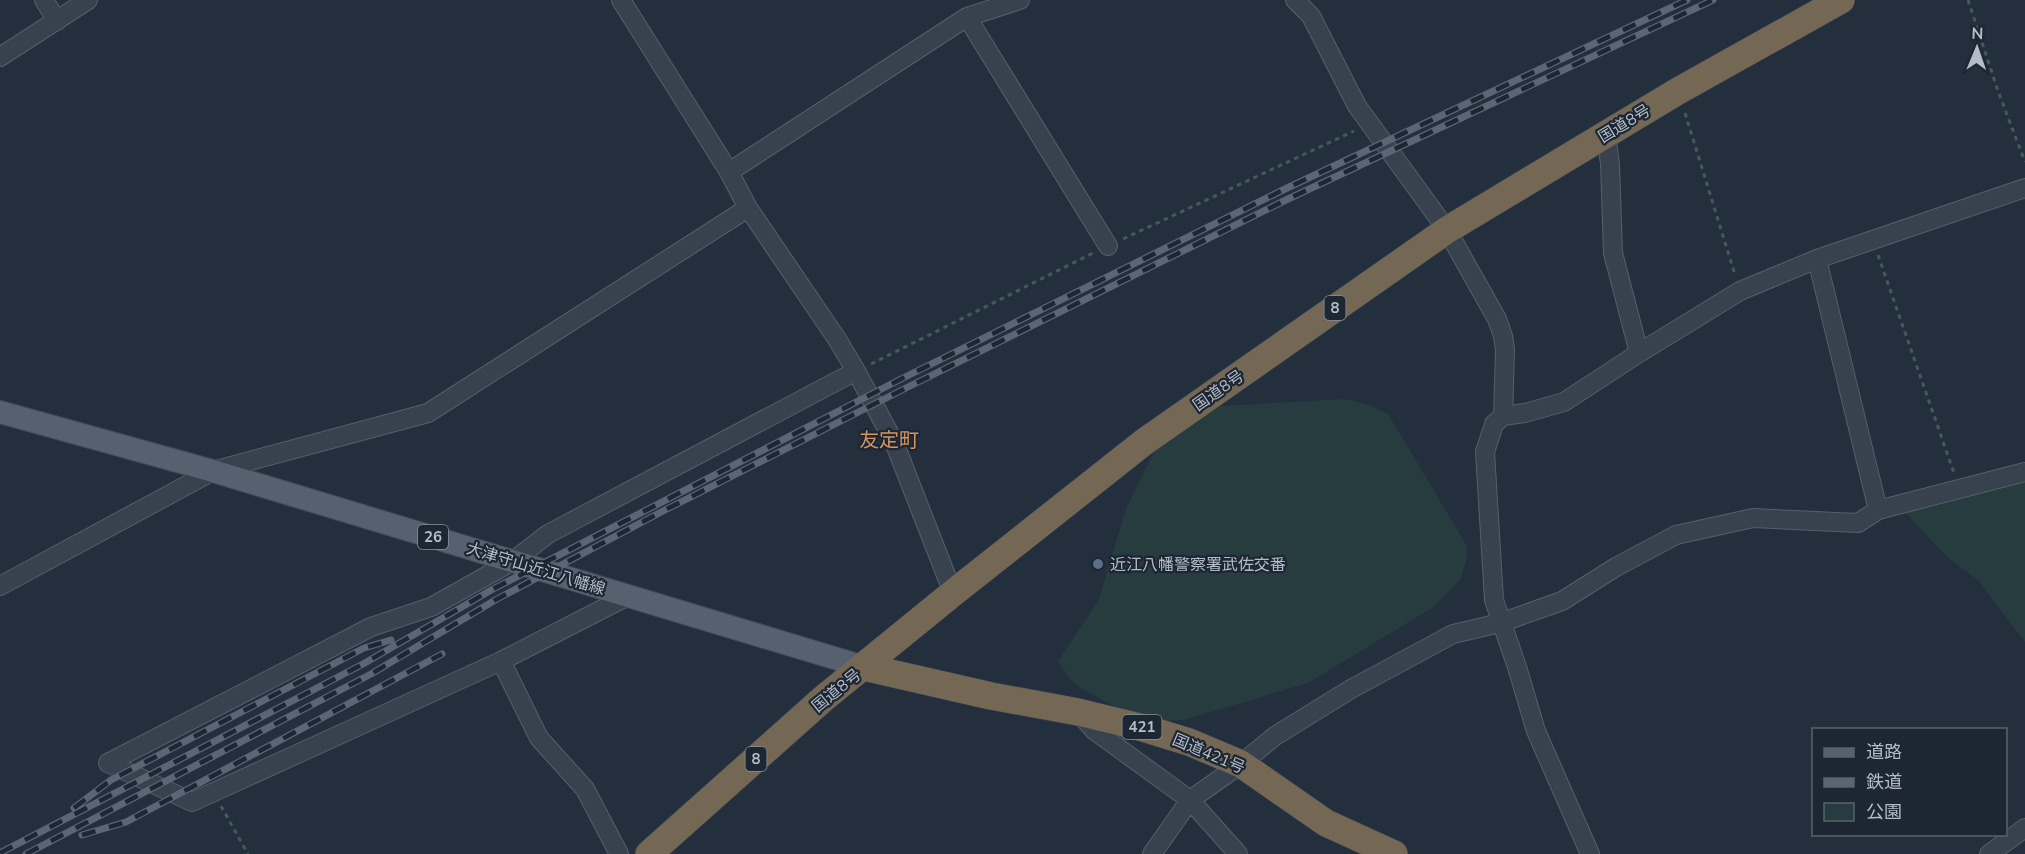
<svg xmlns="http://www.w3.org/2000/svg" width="2025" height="854" font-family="'Nunito Sans','Noto Sans JP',sans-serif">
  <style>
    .green { fill: #263c3f }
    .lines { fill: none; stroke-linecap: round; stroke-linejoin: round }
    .minor-casing { stroke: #565f6c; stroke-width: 20 }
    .major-casing { stroke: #414a57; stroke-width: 24 }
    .highway-casing { stroke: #434c59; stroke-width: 28 }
    .path { stroke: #44595c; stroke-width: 3; stroke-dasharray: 4.5 4.5; stroke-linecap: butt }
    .minor { stroke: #38414e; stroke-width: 18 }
    .major { stroke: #56606e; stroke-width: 22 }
    .highway { stroke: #746855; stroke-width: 27 }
    .rail-casing { stroke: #5a6575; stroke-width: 7 }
    .rail { stroke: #1d2633; stroke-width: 4.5; stroke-dasharray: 14; stroke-linecap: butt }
    .service-dot { fill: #5c6f8a; stroke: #1d2633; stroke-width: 2 }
    .labels { text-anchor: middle; stroke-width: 4.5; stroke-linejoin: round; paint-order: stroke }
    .shield { fill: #1d2633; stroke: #878f9c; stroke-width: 1.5 }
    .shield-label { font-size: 15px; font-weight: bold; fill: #b4bcc9 }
    .street-label { font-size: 16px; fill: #b4bcc9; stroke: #1d2633 }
    .poi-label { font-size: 16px; fill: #b4bcc9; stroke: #1d2633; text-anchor: start }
    .quarter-label { font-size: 20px; fill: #d59563; stroke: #1d2633 }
  </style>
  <rect width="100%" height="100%" fill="#242f3e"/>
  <path class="green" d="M1345 399 1369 405 1388 414 1467 546 1466 562 1460 580 1432 608 1308 683 1184 720 1159 721 1130 715 1086 691 1070 680 1058 661 1098 601 1126 509 1159 441 1190 415 1222 406Z
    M2025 481V642L1978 580 1946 556 1905 512Z"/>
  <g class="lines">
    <defs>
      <path id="minor" d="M44 0 57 21
        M621 0 729 172 748 208 837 339 856 371 894 442 953 593
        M1020 0 967 17 1108 246
        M1295 0 1311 16 1357 106 1447 230 1497 319 1503 336 1505 350 1503 416
        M0 57 88 0
        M1606 134 1610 164 1613 253 1639 353
        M729 172 967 17
        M1817 259 1878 510
        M0 586 213 471 428 413 748 208
        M501 661 192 802 108 763 371 627 431 607 513 561 548 534 856 371
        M1078 712 1095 731 1190 800 1238 854
        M619 854 585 789 539 738 501 661 628 596
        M1152 854 1190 800 1241 764 1275 736 1351 689 1453 634 1500 623 1562 601 1616 567 1676 535 1753 518 1858 523 1878 510 2025 472
        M1590 854 1536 731 1517 667 1494 600 1485 452 1494 424 1503 416 1525 413 1564 402 1639 353 1740 291 1817 259 2025 188
        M1989 854 2025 828"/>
      <path id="major" d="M0 412 213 471 864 667"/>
      <path id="highway" d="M864 667 991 696 1078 712 1140 727 1189 742 1241 764 1326 823 1394 854
        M649 854 824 698 953 593 1144 442 1447 230 1678 91 1841 0"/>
    </defs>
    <use href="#minor" class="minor-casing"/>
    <use href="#major" class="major-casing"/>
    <use href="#highway" class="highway-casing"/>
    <path class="path" d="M1968 0 1998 91 2025 162
      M1685 113 1735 275
      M1123 239 1354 131
      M1878 255 1954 473
      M871 364 1093 253
      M221 806 248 854"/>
    <use href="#minor" class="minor"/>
    <use href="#major" class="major"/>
    <use href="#highway" class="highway"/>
    <defs>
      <path id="rail" d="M74 808 111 780 364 648 391 640
        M82 835 126 822 442 654
        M0 853 363 664 493 589 899 380 1285 189 1687 0
        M26 854 371 674 497 599 663 511 904 389 1288 199 1713 0"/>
    </defs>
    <use href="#rail" class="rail-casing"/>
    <use href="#rail" class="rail"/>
  </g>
  <circle class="service-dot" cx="1098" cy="564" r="6"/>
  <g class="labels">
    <g class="shield">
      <rect x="1324.5" y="296" width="21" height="24" rx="4.5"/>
      <rect x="418" y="525" width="30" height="24" rx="4.5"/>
      <rect x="1122.5" y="715" width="39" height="24" rx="4.5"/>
      <rect x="745.5" y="747" width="21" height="24" rx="4.5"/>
    </g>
    <g class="shield-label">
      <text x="1335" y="313">8</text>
      <text x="433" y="542">26</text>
      <text x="1142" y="732">421</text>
      <text x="756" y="764">8</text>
    </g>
    <g class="street-label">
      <text transform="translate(1624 123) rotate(-31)" y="6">国道8号</text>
      <text transform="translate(1218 390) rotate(-35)" y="6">国道8号</text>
      <text transform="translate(536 568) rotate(17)" y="6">大津守山近江八幡線</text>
      <text transform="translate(836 690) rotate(-39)" y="6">国道8号</text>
      <text transform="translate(1209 753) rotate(23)" y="6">国道421号</text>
    </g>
    <g class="poi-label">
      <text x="1110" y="570">近江八幡警察署武佐交番</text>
    </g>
    <g class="quarter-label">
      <text x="889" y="447">友定町</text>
    </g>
  </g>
  <rect x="1812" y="728" width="195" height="108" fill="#1d2633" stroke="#59626f" stroke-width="1.5"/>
  <rect x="1824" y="748" width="30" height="9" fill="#56606e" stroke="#59626f" stroke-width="1.5"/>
  <text x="1866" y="758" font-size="18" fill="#b4bcc9">道路</text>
  <rect x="1824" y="778" width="30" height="9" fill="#5a6575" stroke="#59626f" stroke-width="1.5"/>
  <text x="1866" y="788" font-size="18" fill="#b4bcc9">鉄道</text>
  <rect x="1824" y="803" width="30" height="18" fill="#263c3f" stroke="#59626f" stroke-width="1.5"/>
  <text x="1866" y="818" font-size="18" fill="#b4bcc9">公園</text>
  <g transform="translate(1977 48) rotate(2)" stroke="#1d2633" stroke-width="4.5" paint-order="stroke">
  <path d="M0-4.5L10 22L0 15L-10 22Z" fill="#b4bcc9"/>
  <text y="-9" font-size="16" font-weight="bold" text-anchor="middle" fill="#b4bcc9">N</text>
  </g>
</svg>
